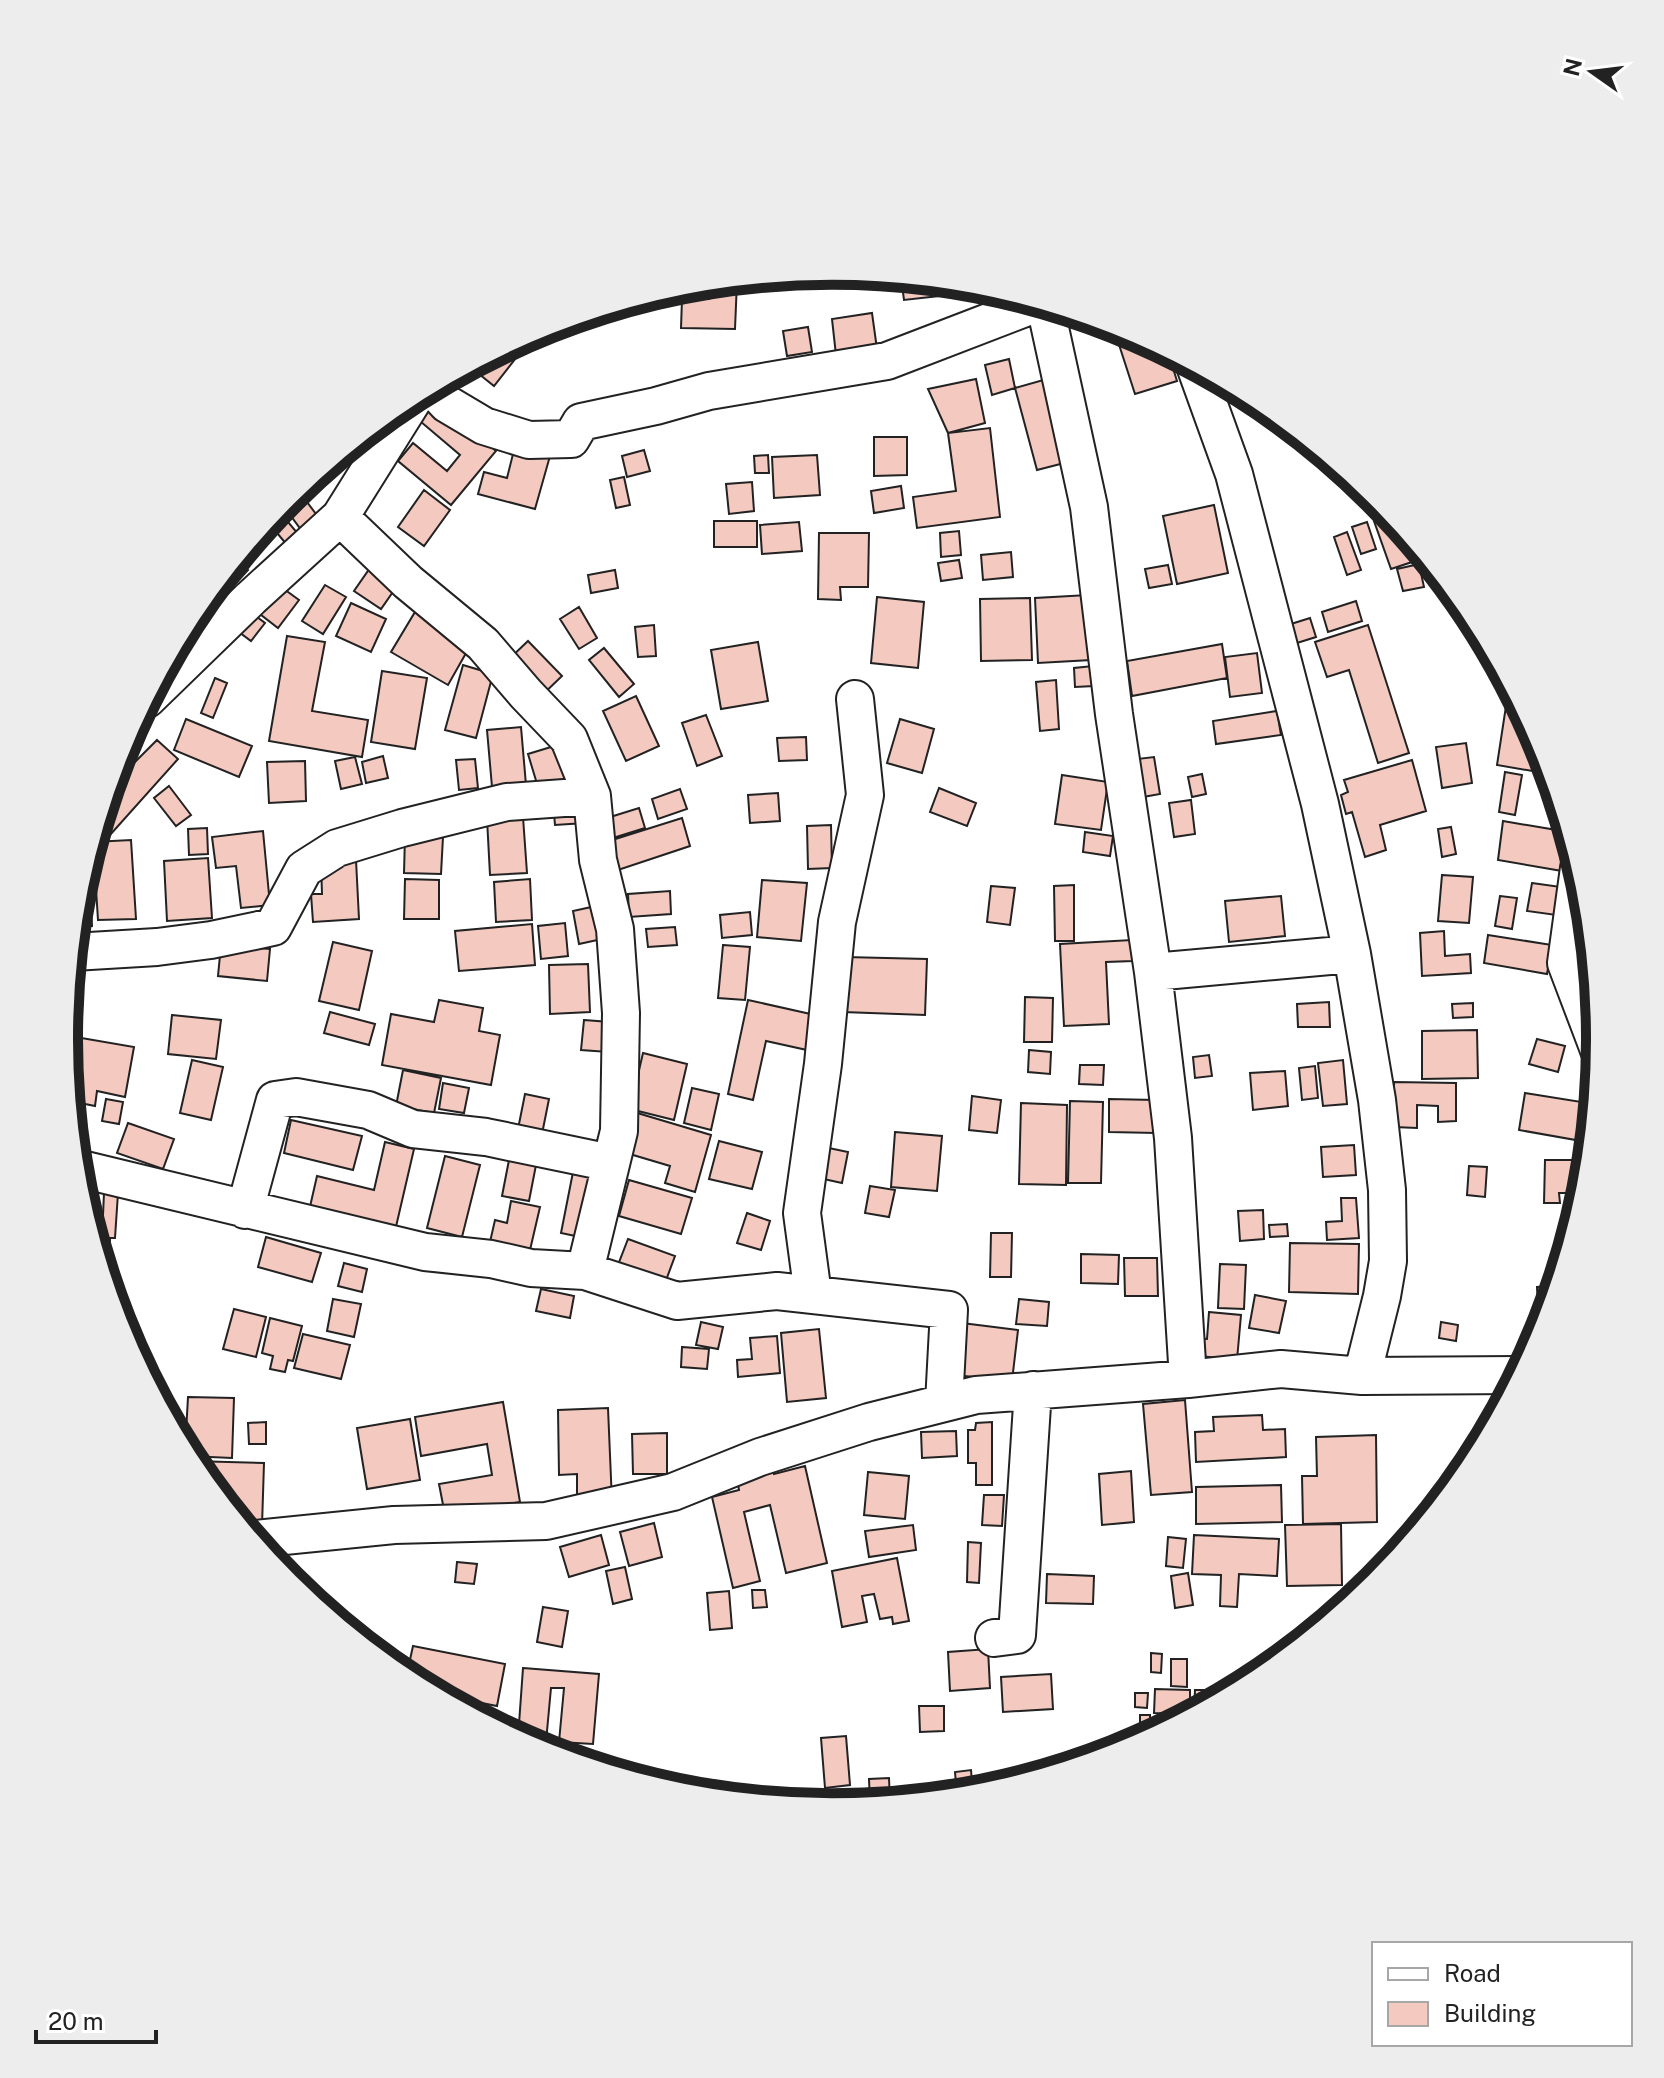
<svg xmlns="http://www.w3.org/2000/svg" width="1664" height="2078" font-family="'Public Sans',sans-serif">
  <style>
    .building { fill: #f3c9c0; stroke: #222; stroke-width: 2 }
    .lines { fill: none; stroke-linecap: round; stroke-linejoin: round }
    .minor-casing { stroke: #222; stroke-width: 40 }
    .minor { stroke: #fff; stroke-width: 36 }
    .rim { fill: none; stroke: #222; stroke-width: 10 }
  </style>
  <rect width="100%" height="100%" fill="#fff"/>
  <path class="building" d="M827 272 826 287 743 285V280Z
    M901 278 946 282 948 295 904 300Z
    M737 281 735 329 681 328 682 299H709V283Z
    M872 313 877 349 836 355 832 319Z
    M1113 326 1126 330 1168 352 1177 381 1135 394Z
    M808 327 812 352 787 356 783 331Z
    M503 348 516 358 494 386 469 366Z
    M1009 359 1015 388 992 395 985 365Z
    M1054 377 1076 460 1037 470 1015 388Z
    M976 379 985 423 948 433 928 389Z
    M431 397 496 451 451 505 398 461 413 443 447 471 460 455 414 416Z
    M990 428 1000 517 917 528 913 497 956 491 948 433Z
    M874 437H907V475L874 476Z
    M515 446 550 456 535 509 478 494 484 472 507 478Z
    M644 450 650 471 627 477 622 456Z
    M768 455 769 473H755L754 456Z
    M817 455 820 495 774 498 772 457Z
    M624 477 630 505 616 508 610 480Z
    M752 482 754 511 729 514 726 484Z
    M901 486 904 508 874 513 871 491Z
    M298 490 319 518 302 531 282 504Z
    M424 490 450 510 424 546 398 527Z
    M1214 505 1228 573 1177 584 1163 516Z
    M278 510 299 535 287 545 268 522Z
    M1391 515 1400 526 1412 562 1391 569 1374 521Z
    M714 521H757V547H714Z
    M799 522 802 551 762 554 760 525Z
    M1367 522 1376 549 1361 554 1352 527Z
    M959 531 961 555 941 557 940 533Z
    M1347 532 1361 570 1347 575 1334 537Z
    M819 533H869L868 587H840L841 600 818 599Z
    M1011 552 1013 577 983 580 981 555Z
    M237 559 248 570 212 609 203 600Z
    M959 560 962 578 941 581 938 563Z
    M1419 564 1424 587 1403 591 1397 569Z
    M1168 565 1172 584 1149 588 1145 569Z
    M370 568 397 586 381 609 354 591Z
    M615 570 618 588 591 593 588 575Z
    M277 584 299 600 278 628 256 611Z
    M325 585 346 597 323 634 302 621Z
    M1088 595 1091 660 1038 663 1035 598Z
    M877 597 924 602 918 668 871 663Z
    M1458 597 1471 613 1477 624 1460 625Z
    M1030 598 1032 660 981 661 980 599Z
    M1356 601 1362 621 1328 632 1322 612Z
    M351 603 386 619 371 652 336 636Z
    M579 607 597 638 579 649 560 619Z
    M415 612 470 646 448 685 391 652Z
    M253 614 265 623 251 641 239 632Z
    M1310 618 1316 637 1297 643 1291 624Z
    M654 625 656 656 638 657 635 627Z
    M1368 625 1409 753 1378 763 1349 670 1327 677 1315 642Z
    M287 636 325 642 312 711 368 720 362 757 269 741Z
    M528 641 562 676 538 699 504 664Z
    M758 642 768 701 721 709 711 650Z
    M1222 644 1227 678 1132 696 1127 661Z
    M604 648 634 684 619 697 589 660Z
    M1257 653 1262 693 1230 697 1225 657Z
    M463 665 493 674 476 738 445 730Z
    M1093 666 1094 686 1075 687 1074 668Z
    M382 671 427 678 415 749 371 742Z
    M215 678 227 683 213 718 201 713Z
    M1056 680 1059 729 1040 731 1036 682Z
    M636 696 659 746 626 761 603 711Z
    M1506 706 1522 709 1534 730 1532 738 1538 739 1542 746 1550 774 1497 765Z
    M1277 711 1281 735 1216 744 1213 721Z
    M706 715 722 756 697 766 682 723Z
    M186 719 252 746 239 777 174 750Z
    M900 719 934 729 922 773 887 763Z
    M521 727 526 785 492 787 487 730Z
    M806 737 807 760 779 761 777 738Z
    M157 740 178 759 110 835H95L110 787Z
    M564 743 576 786 541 797 528 754Z
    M1466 743 1472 783 1442 788 1436 747Z
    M126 744 137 756 112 781 122 747Z
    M383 756 388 778 366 783 362 762Z
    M355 757 362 784 341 789 335 761Z
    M1154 757 1160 794 1143 797 1137 759Z
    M475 759 478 788 459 790 456 760Z
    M1412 760 1426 811 1380 825 1386 850 1365 857 1352 812 1346 814 1341 795 1348 792 1344 780Z
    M305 761 306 801 269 803 267 762Z
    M1505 772 1522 775 1515 815 1499 812Z
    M1202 774 1206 794 1192 797 1188 777Z
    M1062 775 1108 782 1101 830 1055 824Z
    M169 786 191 815 176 826 154 798Z
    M939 788 976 803 967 826 930 812Z
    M680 789 687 809 658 819 652 799Z
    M778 793 780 821 750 823 748 795Z
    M583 799 585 823 555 825 553 802Z
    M1191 800 1195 834 1174 837 1169 803Z
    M639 808 645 828 613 838 607 818Z
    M523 817 527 873 490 875 487 819Z
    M682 818 690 846 618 870 609 841Z
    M1503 821 1568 832 1572 846 1568 872 1498 860Z
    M831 825 832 868 808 869 807 826Z
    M1451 827 1456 854 1442 857 1438 829Z
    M207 828 208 854 189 855 188 829Z
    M263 831 270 905 241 908 236 866 216 868 212 837Z
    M1085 832 1113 836 1110 856 1083 852Z
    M405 836 443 837 441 874 404 873Z
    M131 840 136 919 98 920 93 842Z
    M208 858 212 918 167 921 164 861Z
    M356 860 359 919 313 922 311 894H322L321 863Z
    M1442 875 1473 877 1469 923 1438 921Z
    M405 879 439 880V919H404Z
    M530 879 532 920 496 922 494 882Z
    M762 880 807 883 801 941 757 937Z
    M1532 883 1561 887 1556 915 1527 911Z
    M1074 885V941H1055L1054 886Z
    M991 886 1015 888 1010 925 987 922Z
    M670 891 671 914 629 917 628 894Z
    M1281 896 1285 936 1229 942 1225 901Z
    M1500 896 1517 898 1512 929 1495 926Z
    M91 902 92 926 75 927 77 903Z
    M596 906 602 939 579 944 573 911Z
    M750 912 752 935 722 938 720 915Z
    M565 923 568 956 541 959 538 926Z
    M532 924 535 965 459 971 455 931Z
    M675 927 677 945 648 947 646 929Z
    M1444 931 1445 956 1470 954 1471 973 1422 976 1420 933Z
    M1488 935 1552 945 1547 974 1484 963Z
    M1132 940 1133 961 1106 962 1109 1024 1064 1026 1060 944Z
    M333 942 372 951 359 1010 319 1001Z
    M221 945 270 949 267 981 218 976Z
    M723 945 750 947 745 1000 718 998Z
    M845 957 927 959 925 1015 843 1012Z
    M588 964 590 1012 550 1014 549 965Z
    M1025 997 1053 998 1052 1042H1024Z
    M439 1000 483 1008 479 1031 500 1035 491 1085 382 1065 391 1014 434 1022Z
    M748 1000 824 1017 816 1052 766 1041 753 1100 728 1094Z
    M1329 1002 1330 1027H1298L1297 1004Z
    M1473 1003V1017L1453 1018 1452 1004Z
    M330 1012 375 1024 369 1045 324 1033Z
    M172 1015 221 1020 216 1059 168 1054Z
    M584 1020 610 1022 608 1052 581 1050Z
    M1477 1030 1478 1078 1422 1079V1031Z
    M64 1035 134 1047 125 1097 97 1091 95 1106 70 1101Z
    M1537 1039 1565 1046 1558 1072 1529 1064Z
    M1029 1050 1051 1052 1050 1074 1028 1072Z
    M643 1053 687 1064 674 1120 630 1109Z
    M1209 1055 1212 1076 1195 1078 1193 1057Z
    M192 1060 223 1067 211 1120 180 1113Z
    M1343 1060 1347 1104 1323 1106 1318 1063Z
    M1080 1065H1104L1103 1085 1079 1084Z
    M1315 1066 1318 1098 1302 1100 1299 1068Z
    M403 1070 441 1078 434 1113 396 1106Z
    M1285 1071 1288 1106 1253 1110 1250 1073Z
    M1394 1082 1456 1083V1121L1438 1122V1106L1417 1105V1128L1394 1127Z
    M443 1083 469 1088 464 1113 439 1109Z
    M692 1088 719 1094 711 1130 684 1123Z
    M1525 1093 1594 1104 1587 1142 1519 1130Z
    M525 1094 549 1099 542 1134 518 1129Z
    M972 1096 1001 1100 997 1133 969 1130Z
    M106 1099 123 1102 119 1124 102 1121Z
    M1109 1099 1156 1100V1133L1109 1132Z
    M1070 1101 1103 1102 1101 1183H1068Z
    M1021 1103 1067 1105 1066 1185 1019 1184Z
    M634 1112 711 1135 695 1192 665 1183 670 1166 623 1152Z
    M291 1120 362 1136 353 1170 284 1153Z
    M128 1123 174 1139 163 1169 117 1153Z
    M895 1132 942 1136 937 1191 891 1187Z
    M719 1141 762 1152 752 1189 709 1179Z
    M385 1142 414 1149 395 1231 309 1211 317 1176 374 1190Z
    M1354 1145 1356 1175 1323 1177 1321 1147Z
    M824 1147 848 1152 842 1183 819 1178Z
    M445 1156 480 1165 462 1237 427 1228Z
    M509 1160 536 1165 529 1201 502 1196Z
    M1545 1160H1586L1585 1189 1581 1204 1568 1203V1193H1559L1560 1203H1544Z
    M1469 1166 1487 1167 1485 1197 1467 1195Z
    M574 1167 600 1173 585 1238 561 1233Z
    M629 1180 692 1198 681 1234 619 1216Z
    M870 1186 895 1190 889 1217 865 1213Z
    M84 1192H93L91 1214 103 1215 104 1193H118L115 1238H94L83 1204Z
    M1341 1198H1356L1359 1238 1327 1240 1326 1222 1342 1221Z
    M511 1201 540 1207 530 1250 490 1242 495 1220 507 1223Z
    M1263 1210 1264 1239 1240 1241 1238 1211Z
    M747 1213 770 1221 761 1250 737 1243Z
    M1287 1224 1288 1236 1270 1237 1269 1225Z
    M991 1233H1012L1011 1277H990Z
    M266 1237 321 1253 312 1282 258 1267Z
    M94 1238 110 1239 108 1284Z
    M628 1239 675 1256 665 1283 618 1265Z
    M1290 1243 1359 1244 1358 1294 1289 1292Z
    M1081 1254 1119 1255 1118 1284 1081 1283Z
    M1124 1258H1157L1158 1296H1125Z
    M344 1263 367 1269 362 1292 338 1286Z
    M1220 1264 1246 1265 1244 1309 1218 1308Z
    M1556 1286 1549 1309 1538 1310 1537 1287Z
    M541 1289 574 1296 570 1318 536 1311Z
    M1255 1295 1286 1301 1279 1333 1249 1328Z
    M333 1299 361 1304 354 1337 327 1331Z
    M1019 1299 1049 1302 1047 1326 1016 1324Z
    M234 1309 266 1317 256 1357 223 1349Z
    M1209 1312 1241 1315 1237 1360 1190 1355 1192 1338 1207 1339Z
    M270 1318 302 1326 293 1361 288 1360 285 1372 270 1369 273 1356 262 1353Z
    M701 1322 723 1327 718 1349 696 1345Z
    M1441 1322 1458 1325 1456 1341 1439 1338Z
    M962 1323 1018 1330 1012 1381 955 1375Z
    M819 1329 826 1398 787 1402 781 1333Z
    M303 1334 350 1345 341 1379 294 1368Z
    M777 1336 780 1373 738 1377 737 1360 752 1359 750 1338Z
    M682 1347 709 1349 707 1369 681 1367Z
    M188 1397 234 1398 232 1458 188 1456 185 1451Z
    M1185 1400 1192 1492 1151 1495 1143 1404Z
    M503 1402 520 1502 445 1515 439 1484 492 1475 487 1444 421 1456 415 1417Z
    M608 1408 612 1502 577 1503V1474L559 1475 558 1410Z
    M1262 1415 1263 1430 1285 1429 1286 1457 1196 1462 1195 1432 1214 1431 1213 1417Z
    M410 1419 420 1480 367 1489 357 1428Z
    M266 1422V1444H249L248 1423Z
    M992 1422V1485H976V1463H968V1430H975L976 1423Z
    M1481 1422H1494L1479 1449Z
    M956 1431 957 1456 922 1458 921 1432Z
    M667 1433V1474H633L632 1434Z
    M1376 1435 1377 1522 1303 1524 1302 1476H1317L1316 1437Z
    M191 1461 264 1463 262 1526H243Z
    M805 1466 827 1563 786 1573 770 1505 744 1512 760 1581 733 1588 712 1497 739 1490 737 1478 773 1469 774 1474Z
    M1131 1471 1134 1522 1102 1525 1099 1474Z
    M868 1472 909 1476 905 1519 864 1515Z
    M1281 1485 1282 1522 1196 1524V1487Z
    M984 1495H1004L1002 1526 982 1525Z
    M654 1523 662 1557 629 1566 620 1532Z
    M1341 1524 1342 1585 1287 1586 1285 1525Z
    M913 1525 916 1550 869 1557 865 1531Z
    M601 1535 609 1565 569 1577 560 1547Z
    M1194 1535 1279 1539 1277 1576 1239 1574 1237 1607 1220 1606 1221 1575 1192 1574Z
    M1168 1537 1186 1539 1183 1568 1166 1566Z
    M968 1542 981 1543 979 1583 967 1582Z
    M897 1558 909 1621 893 1624 892 1617 880 1619 874 1594 862 1596 867 1622 842 1627 832 1571Z
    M457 1562 477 1564 474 1584 455 1582Z
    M625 1567 632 1599 613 1604 606 1571Z
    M1188 1573 1193 1605 1175 1608 1171 1576Z
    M1047 1574 1094 1576 1093 1604 1046 1603Z
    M752 1590H765L767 1607 753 1608Z
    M729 1591 732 1628 710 1630 707 1593Z
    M543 1607 568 1611 562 1647 537 1642Z
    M413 1646 505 1664 497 1706 436 1694 406 1678Z
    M988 1649 990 1688 950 1691 948 1652Z
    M1151 1653 1162 1654 1161 1673 1151 1672Z
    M1171 1659H1187V1687L1171 1686Z
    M523 1668 599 1674 593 1744 559 1742 564 1688H551L546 1742 524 1741 518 1738Z
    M1051 1674 1053 1709 1003 1712 1001 1677Z
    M1155 1689 1190 1690V1714L1154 1713Z
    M1195 1690H1206L1205 1706 1194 1712Z
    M1135 1693H1148L1147 1708 1135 1707Z
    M919 1706H944V1731L920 1732Z
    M1140 1715H1150V1736L1140 1741Z
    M1162 1715 1186 1716 1161 1729Z
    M846 1736 850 1785 825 1788 821 1738Z
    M971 1770 973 1793 957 1795 955 1772Z
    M889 1778 890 1801 870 1803 869 1779Z"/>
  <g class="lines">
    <defs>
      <path id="minor" d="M1045 305 1089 507 1114 714 1153 972 1173 1138 1188 1379
        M1195 366 1234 474 1320 804 1352 954 1377 1100 1387 1190 1388 1261 1382 1296 1362 1376
        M431 387 447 404 484 426 529 440 571 439 581 422 656 406 709 391 887 361 1038 303
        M340 517 408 582 483 644 526 694 569 739 592 796 598 860 615 929 621 1013 619 1131 585 1271
        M147 699 251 598 340 517 417 394
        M1579 868 1566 963 1599 1050
        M73 952 157 947 211 940 273 927 304 869 337 848 402 828 507 802 592 796
        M1153 972 1352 954
        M77 1168 425 1252 491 1259 531 1268 585 1271 677 1301 777 1291 949 1310 944 1403
        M245 1210 275 1100 296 1097 368 1110 413 1129 486 1137 611 1163
        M813 1295 802 1213 823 1064 837 922 865 795 855 699
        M254 1539 394 1525 546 1521 673 1492 760 1457 869 1422 976 1395 1188 1379 1281 1369 1362 1376 1519 1375
        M994 1638 1017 1635 1033 1390"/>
    </defs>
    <use href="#minor" class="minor-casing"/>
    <use href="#minor" class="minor"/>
  </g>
  <path d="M0 0H1664V2078H0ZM78 1039a754 754 0 1 1 1508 0a754 754 0 1 1-1508 0Z" fill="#ededed" fill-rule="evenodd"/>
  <path class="rim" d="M78 1039a754 754 0 1 1 1508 0a754 754 0 1 1-1508 0Z"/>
  <rect x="1372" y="1942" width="260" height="104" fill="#ffffff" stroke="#a7a7a7" stroke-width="2"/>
  <rect x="1388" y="1968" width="40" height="12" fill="#ffffff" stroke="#a7a7a7" stroke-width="2"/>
  <text x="1444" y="1982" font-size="24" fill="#222222">Road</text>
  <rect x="1388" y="2002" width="40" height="24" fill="#f3c9c0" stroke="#a7a7a7" stroke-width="2"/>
  <text x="1444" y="2022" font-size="24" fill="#222222">Building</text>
  <g transform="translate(1592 72) rotate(284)" stroke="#ffffff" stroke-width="6" paint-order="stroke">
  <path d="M0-6L14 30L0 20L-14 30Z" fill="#222222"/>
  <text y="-12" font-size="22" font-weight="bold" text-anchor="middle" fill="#222222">N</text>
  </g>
  <path d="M36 2030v12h120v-12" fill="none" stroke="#222222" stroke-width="4"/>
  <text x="48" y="2030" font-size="24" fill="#222222" stroke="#ffffff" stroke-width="6" paint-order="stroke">20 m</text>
</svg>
